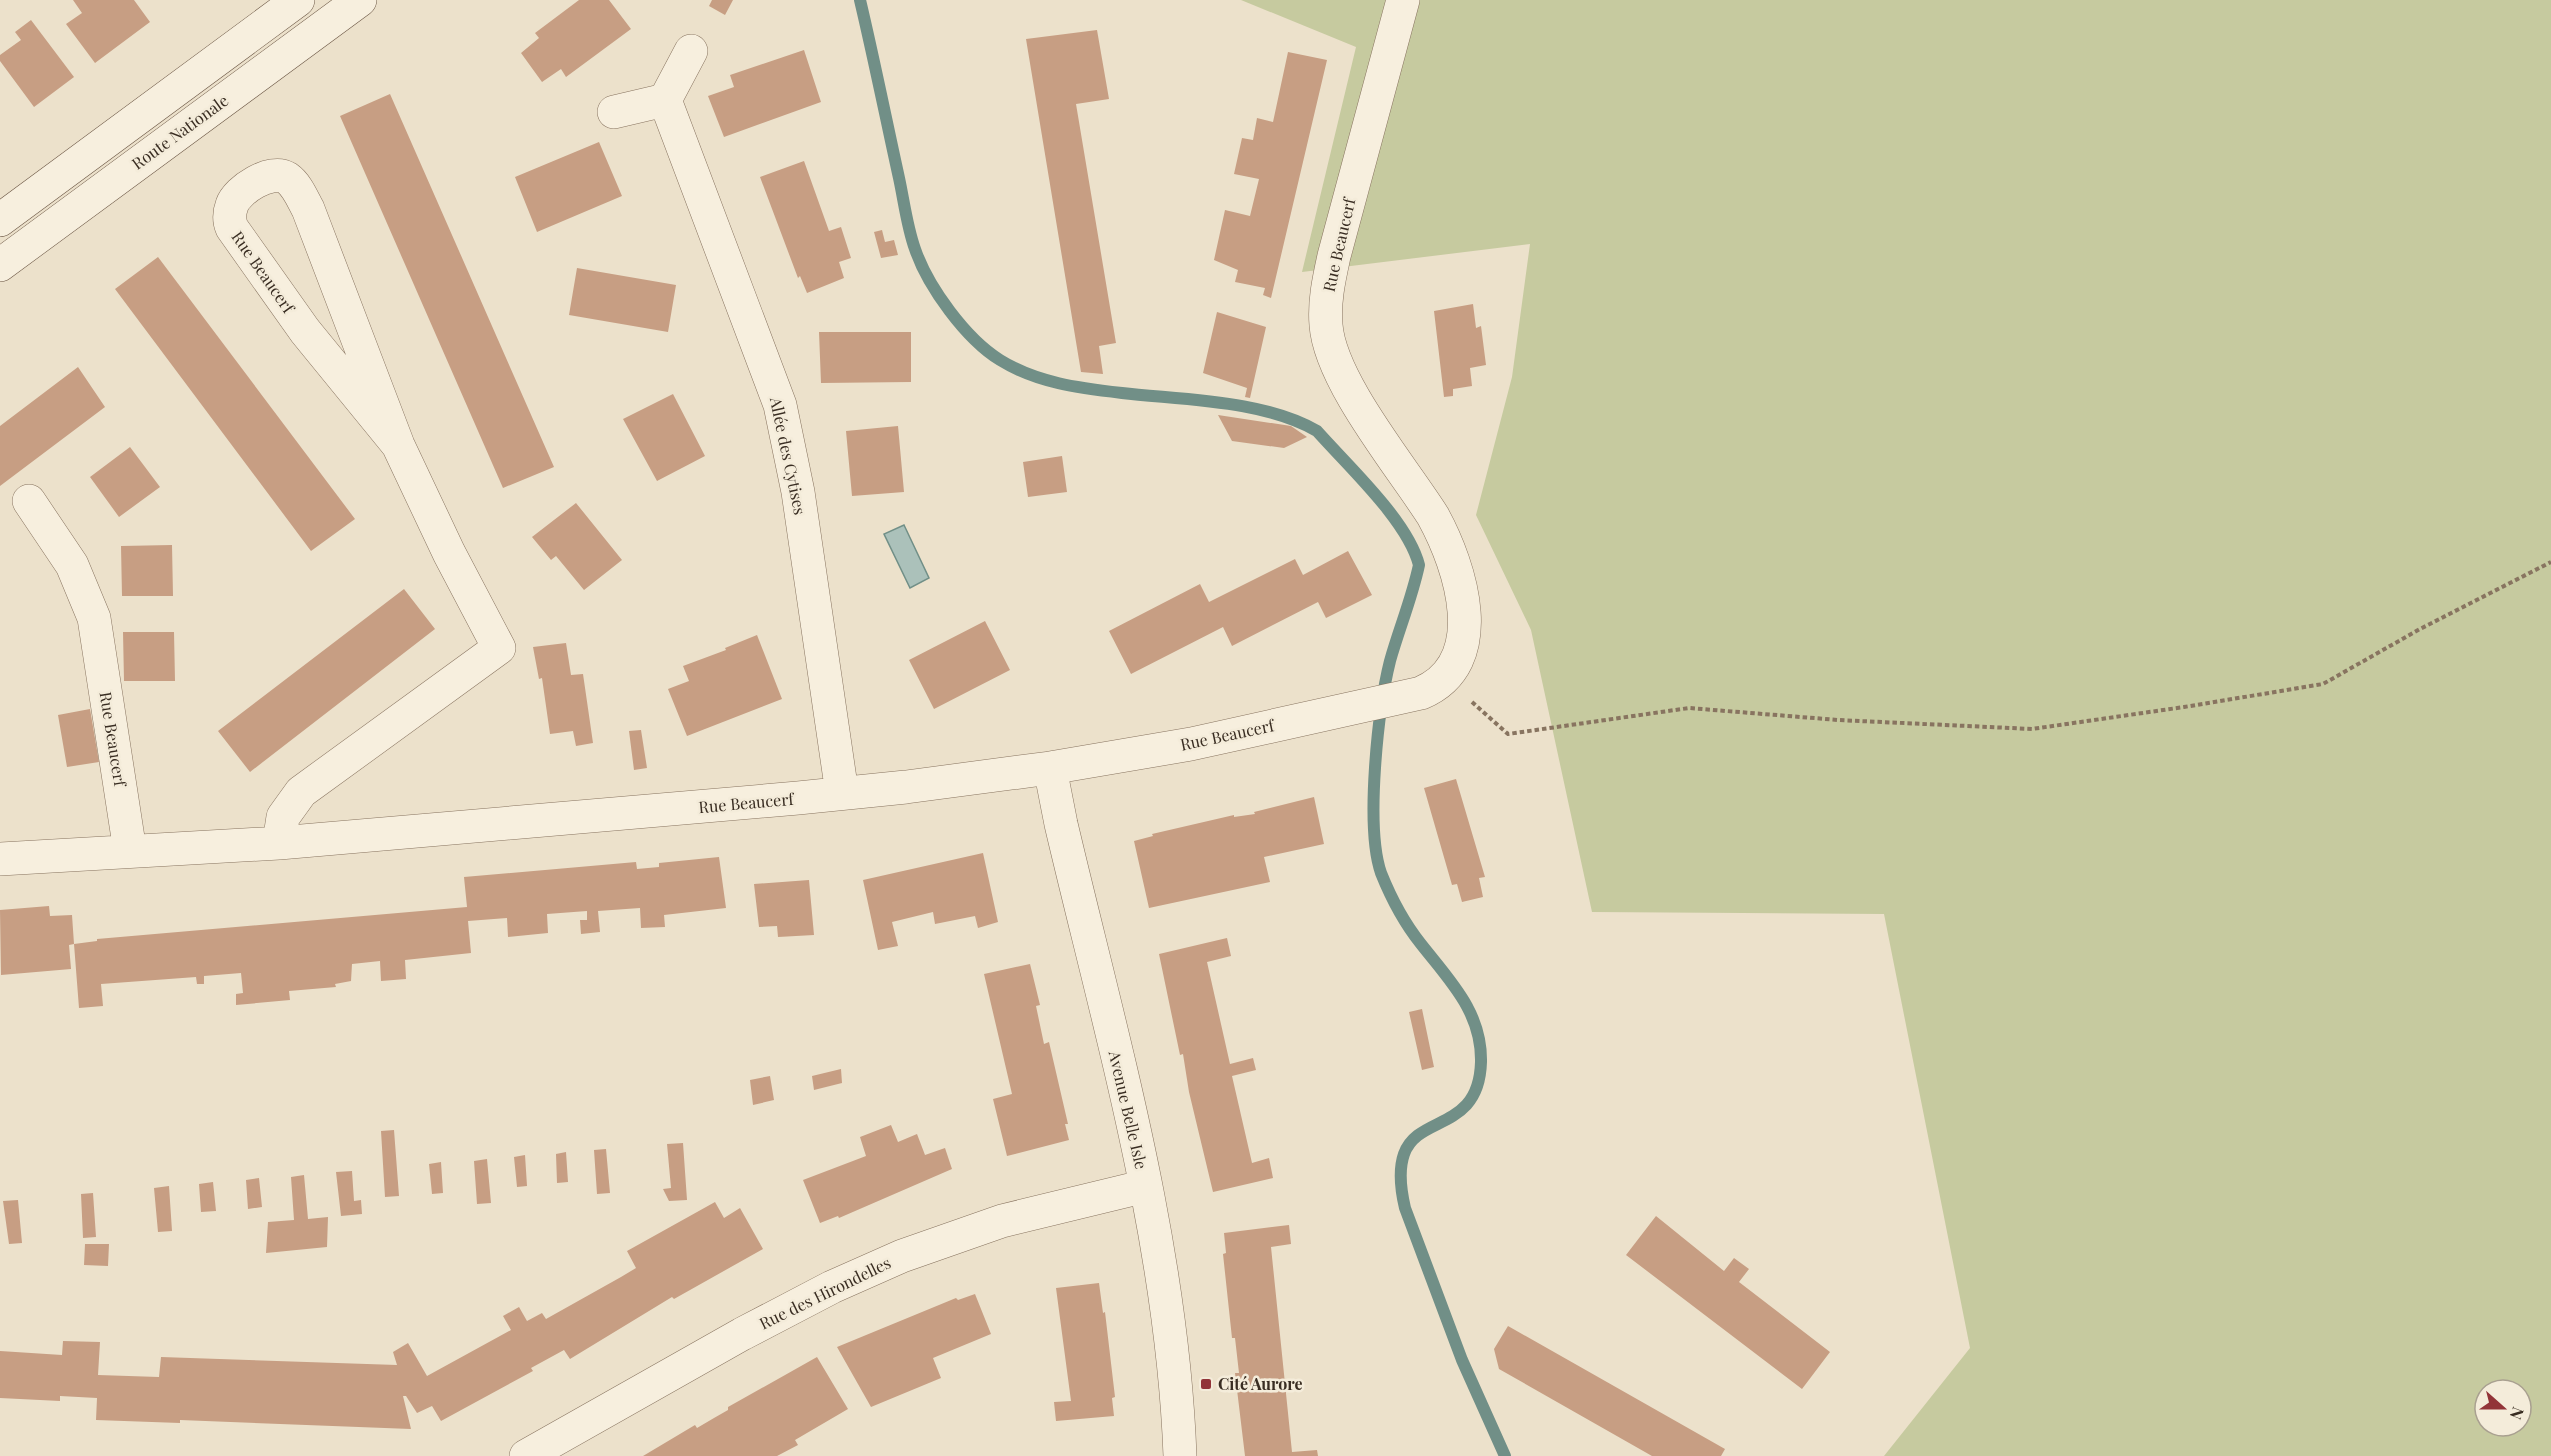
<svg xmlns="http://www.w3.org/2000/svg" width="2551" height="1456" font-family="'Playfair Display',serif">
  <style>
    .green { fill: #c6ca9f; fill-rule: evenodd }
    .water { fill: #abc1ba; stroke: #718f87; stroke-width: 1.5 }
    .lines { fill: none; stroke-linecap: round; stroke-linejoin: round }
    .stream { stroke: #718f87; stroke-width: 12 }
    .building { fill: #c79e83 }
    .street-casing { stroke: #887460; stroke-width: 34 }
    .secondary-casing { stroke: #6a5543; stroke-width: 34 }
    .path { stroke: #887460; stroke-width: 4; stroke-dasharray: 4.5 3; stroke-linecap: butt }
    .street { stroke: #f7efde; stroke-width: 33 }
    .secondary { stroke: #f7efde; stroke-width: 33 }
    .poi-dot { fill: #923438; stroke: #f4ecda; stroke-width: 2 }
    .labels { text-anchor: middle; stroke-width: 5; stroke-linejoin: round; paint-order: stroke }
    .street-label { font-size: 16px; fill: #392d22; stroke: #f4ecda }
    .poi-label { font-size: 16px; font-weight: bold; fill: #392d22; stroke: #f4ecda; text-anchor: start }
  </style>
  <rect width="100%" height="100%" fill="#ece1cb"/>
  <path class="green" d="M1241 0H2551V1456H1884L1970 1348 1884 914 1592 912 1531 630 1476 515 1512 377 1530 244 1302 272 1356 47ZM2485 1390H2521V1426H2485Z"/>
  <path class="water" d="M904 525 929 578 910 588 884 534Z"/>
  <g class="lines">
    <path class="stream" d="M860 0C874 59 886 119 899 178 904 201 907 227 915 249 928 287 966 339 1000 360 1037 383 1079 388 1122 393 1182 400 1264 400 1317 431 1348 466 1408 521 1419 565 1412 598 1399 629 1390 661 1378 709 1365 827 1381 873 1391 898 1405 924 1421 944 1450 981 1482 1012 1481 1062 1479 1132 1418 1114 1404 1154 1398 1171 1401 1191 1405 1208L1462 1360 1505 1456"/>
  </g>
  <path class="building" d="M73 0H134L150 22 95 63 66 24 82 13Z
    M579 0H609L631 29 566 77 561 69 542 82 521 53 539 38 535 33Z
    M712 0H733L725 15 709 6Z
    M31 20 74 77 34 107 0 61V55L21 40 15 32Z
    M1097 30 1109 99 1076 104 1116 343 1099 346 1103 374 1081 372 1026 39Z
    M804 50 821 102 724 137 708 96 734 87 730 75Z
    M1288 52 1327 60 1271 298 1263 295 1265 288 1235 282 1238 270 1214 260 1225 210 1250 216 1259 179 1234 174 1242 138 1253 140 1257 118 1273 122Z
    M390 94 554 467 503 488 340 116Z
    M599 142 622 196 537 232 515 177Z
    M804 161 829 231 841 227 851 258 839 262 844 278 807 293 800 276 798 278 760 177Z
    M882 230 885 242 894 240 898 255 881 258 874 232Z
    M158 257 355 519 311 551 115 289Z
    M577 268 676 285 668 332 569 315Z
    M1473 304 1476 328 1481 326 1486 365 1470 368 1472 386 1453 389V396L1444 397 1434 311Z
    M1217 312 1266 327 1250 398 1245 397 1247 388 1203 373Z
    M819 332H911V382L821 383Z
    M78 367 105 407 0 486V426Z
    M673 394 705 456 657 481 623 419Z
    M1218 415 1291 426 1307 437 1284 448 1232 441Z
    M898 426 904 492 852 496 846 431Z
    M130 447 160 487 119 517 90 477Z
    M1062 456 1067 492 1028 497 1023 462Z
    M576 503 622 560 584 590 556 556 551 560 532 537Z
    M172 545 173 596H122L121 546Z
    M1348 551 1372 595 1326 618 1318 602 1232 646 1223 627 1131 674 1109 631 1200 584 1209 602 1295 559 1303 575Z
    M404 589 435 629 250 772 218 731Z
    M985 621 1010 670 934 709 909 660Z
    M123 632H174L175 681H124Z
    M757 635 782 699 687 736 668 689 689 681 683 666 726 650 725 648Z
    M566 643 571 675 583 674 593 743 576 746 573 731 550 734 542 678 539 679 533 647Z
    M90 709 99 762 67 767 58 715Z
    M641 730 647 768 634 770 629 731Z
    M1456 779 1485 877 1479 878 1483 897 1462 902 1457 884 1452 885 1424 788Z
    M1314 797 1324 844 1264 857 1270 882 1149 908 1134 841 1153 836 1152 834 1234 815V817L1255 814 1254 812Z
    M983 853 998 922 978 928 975 916 935 924 933 912 892 922 898 946 878 950 863 880Z
    M719 857 726 908 664 915 665 927 641 928 640 908 598 911 600 932 581 934 580 920H587V911L547 914 548 933 508 937 507 918 468 921 471 953 405 960 406 979 381 981 380 961 352 964 351 981 335 984 336 987 289 991 290 1000 236 1005V994L243 993 241 973 204 976V984H197L196 977 101 984 103 1006 79 1008 74 944 97 941V939L467 907 464 877 636 862 637 869 659 867V863Z
    M809 880 814 935 778 937 777 926 759 927 754 884Z
    M49 906 50 916 72 915 74 944 69 945 71 969 1 975 0 910Z
    M1227 938 1231 956 1207 962 1230 1064 1253 1058 1256 1070 1232 1076 1252 1163 1269 1158 1273 1178 1213 1192 1189 1092 1183 1054 1180 1055 1159 954Z
    M1030 964 1040 1005 1036 1006 1044 1044 1049 1042 1068 1124H1065L1069 1140 1007 1156 993 1099 1012 1094 984 974Z
    M1422 1009 1434 1067 1422 1070 1409 1012Z
    M841 1069 842 1083 814 1090 812 1076Z
    M770 1076 774 1100 753 1105 750 1080Z
    M891 1125 898 1142 917 1134 925 1155 945 1148 952 1169 839 1218 838 1216 820 1223 803 1180 866 1156 860 1137Z
    M394 1130 399 1196 385 1197 381 1131Z
    M683 1143 687 1200 669 1201 663 1189 671 1188 667 1144Z
    M606 1149 610 1193 597 1194 594 1150Z
    M566 1152 568 1182 557 1183 556 1154Z
    M525 1155 527 1186 517 1187 514 1157Z
    M487 1159 491 1203 477 1204 474 1161Z
    M441 1162 443 1193 432 1194 429 1164Z
    M352 1171 354 1201 361 1200 362 1214 341 1216 336 1172Z
    M304 1175 308 1219 328 1217 327 1247 266 1253 268 1222 294 1220 291 1177Z
    M259 1178 262 1207 248 1209 246 1180Z
    M213 1182 216 1211 201 1212 199 1184Z
    M169 1186 172 1231 158 1232 154 1188Z
    M93 1193 96 1237 83 1238 81 1194Z
    M18 1200 22 1243 9 1244 3 1201Z
    M715 1202 724 1218 740 1208 763 1249 674 1299 672 1297 570 1359 564 1350 531 1368 533 1371 441 1421 432 1406 417 1413 406 1396H403L411 1429 180 1420V1423L96 1420 97 1398 60 1396V1401L0 1398V1351L62 1355 63 1341 100 1342 98 1375 159 1377 161 1357 397 1365 393 1352 408 1343 427 1376 511 1330 503 1316 519 1307 527 1321 542 1313 546 1319 621 1277 636 1268 627 1251Z
    M1656 1216 1724 1271 1734 1258 1749 1269 1739 1282 1830 1352 1802 1389 1626 1255Z
    M1289 1225 1291 1244 1271 1247 1292 1452 1317 1450 1318 1456H1245L1235 1373H1239L1235 1338H1232L1223 1254 1226 1253 1224 1233Z
    M85 1244H109L108 1266 84 1265Z
    M1099 1283 1103 1313 1105 1312 1115 1397 1112 1398 1114 1416 1056 1421 1054 1402 1071 1401 1056 1288Z
    M975 1294 991 1334 933 1358 941 1378 871 1407 837 1347 956 1298 958 1300Z
    M1508 1326 1725 1449 1721 1456H1652L1499 1369 1494 1349Z
    M817 1357 848 1409 795 1440 798 1445 777 1456H643L695 1425 697 1428 714 1418 728 1410V1407Z"/>
  <g class="lines">
    <defs>
      <path id="street" d="M665 100 780 405 798 492 842 793
        M614 112 665 100 691 51
        M29 501 72 565 94 618 130 851
        M1050 768 1061 824C1110 1032 1172 1241 1180 1456
        M279 843 283 817 301 792 499 648 449 553 398 445 308 209C302 198 297 185 287 178 271 168 237 190 232 205 229 213 229 221 232 228L305 331 398 445
        M0 859 279 843 798 798 906 787 1050 768 1191 744 1421 693C1492 663 1461 567 1433 516 1402 467 1330 381 1326 325 1324 301 1329 279 1334 256L1403 0
        M526 1456 742 1334 832 1287 902 1256 1002 1221 1146 1186"/>
      <path id="secondary" d="M0 220 298 0
        M0 265 360 0"/>
    </defs>
    <use href="#street" class="street-casing"/>
    <use href="#secondary" class="secondary-casing"/>
    <path class="path" d="M1472 702 1508 734 1689 708 1838 720 2032 729 2184 707 2323 684 2420 629 2551 562"/>
    <use href="#street" class="street"/>
    <use href="#secondary" class="secondary"/>
  </g>
  <rect class="poi-dot" x="1200" y="1378" width="12" height="12" rx="3"/>
  <g class="labels">
    <g class="street-label">
      <text transform="translate(180 132) rotate(-36)" y="6">Route Nationale</text>
      <text transform="translate(1339 245) rotate(-77)" y="6">Rue Beaucerf</text>
      <text transform="translate(263 272) rotate(55)" y="6">Rue Beaucerf</text>
      <text transform="translate(788 456) rotate(78)" y="6">Allée des Cytises</text>
      <text transform="translate(1227 735) rotate(-12)" y="6">Rue Beaucerf</text>
      <text transform="translate(113 739) rotate(81)" y="6">Rue Beaucerf</text>
      <text transform="translate(746 803) rotate(-5)" y="6">Rue Beaucerf</text>
      <text transform="translate(1128 1110) rotate(77)" y="6">Avenue Belle Isle</text>
      <text transform="translate(825 1293) rotate(-26)" y="6">Rue des Hirondelles</text>
    </g>
    <g class="poi-label">
      <text x="1218" y="1390">Cité Aurore</text>
    </g>
  </g>
  <g transform="translate(2503 1408) rotate(111)"><circle r="28" fill="#f4ecda" stroke="#a9a090" stroke-width="1.5"/>
  <path d="M0-4.5L10 22L0 15L-10 22Z" fill="#923438"/>
  <text y="-9" font-size="16" font-weight="bold" text-anchor="middle" fill="#392d22">N</text>
  </g>
</svg>
